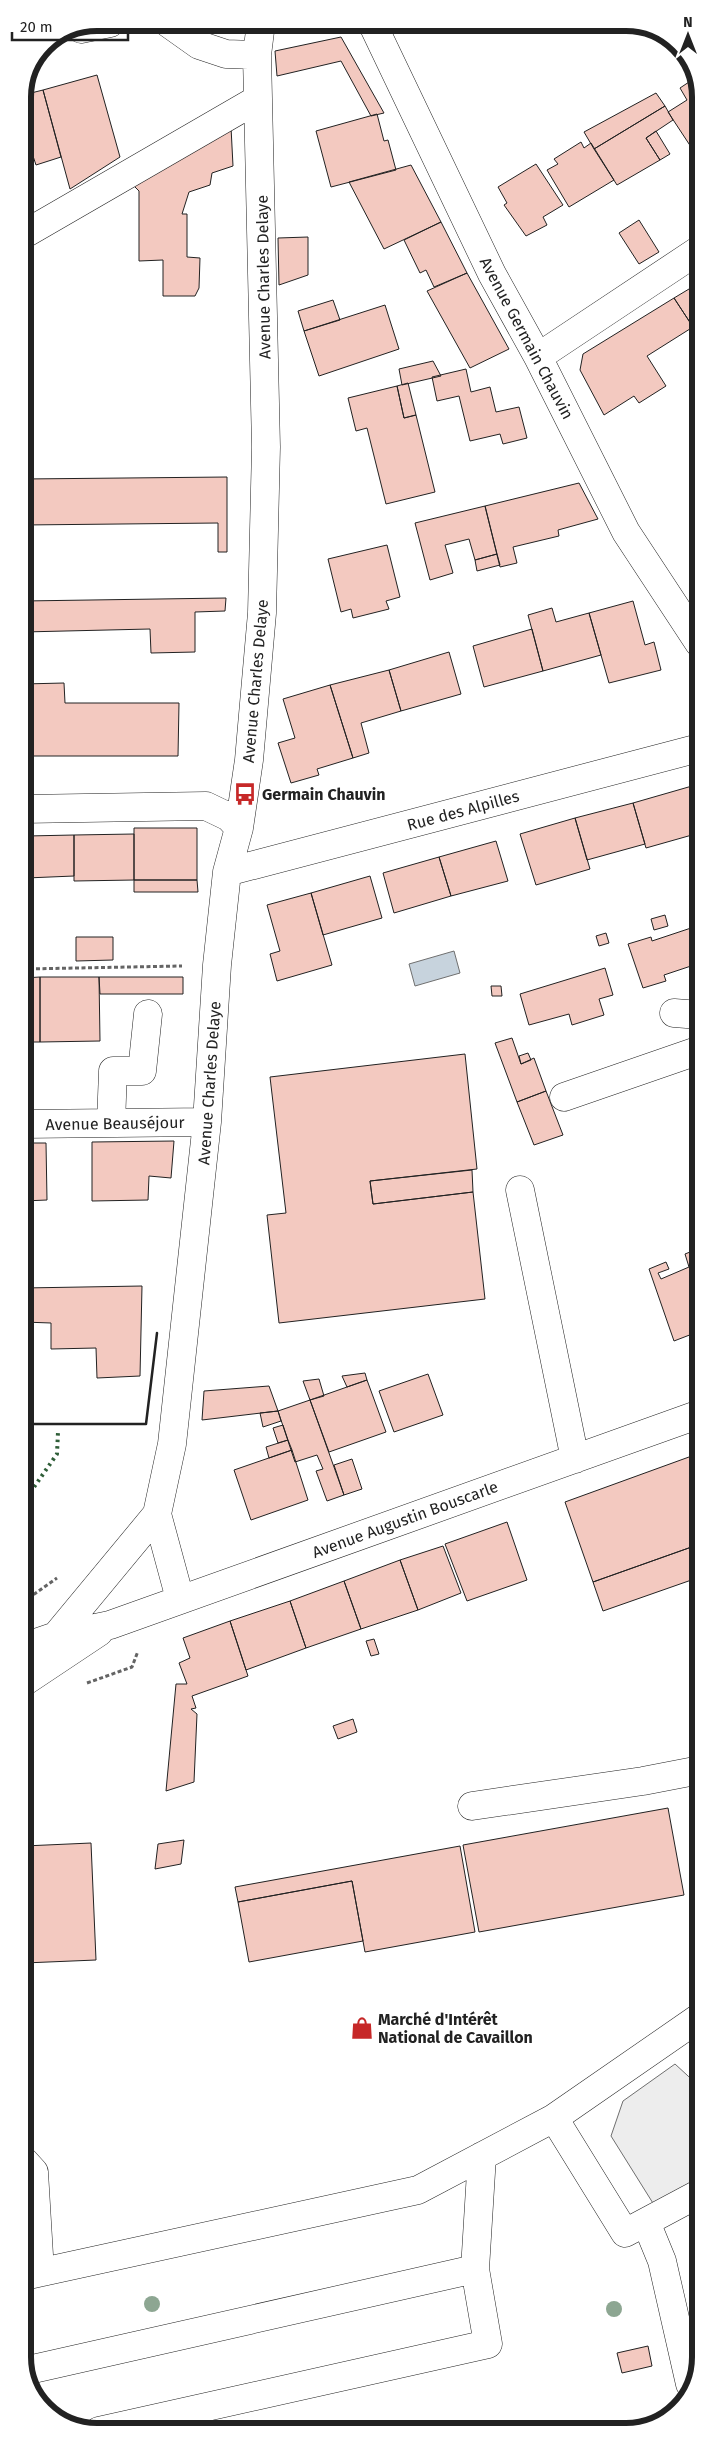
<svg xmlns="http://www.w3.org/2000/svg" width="723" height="2454" font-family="'Fira Sans',sans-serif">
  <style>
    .parking { fill: #ededed; stroke: #6f6f6f }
    .water { fill: #c7d3dd; stroke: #6f6f6f }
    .building { fill: #f3c9c0; stroke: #222 }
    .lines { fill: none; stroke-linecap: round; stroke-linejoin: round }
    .minor-casing { stroke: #222; stroke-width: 29 }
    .path { stroke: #646464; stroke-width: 3; stroke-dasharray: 4 2.5; stroke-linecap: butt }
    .minor { stroke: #fff; stroke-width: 28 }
    .hedge { stroke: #2f5e38; stroke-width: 4; stroke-dasharray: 2.5 4; stroke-linecap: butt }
    .wall { stroke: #222; stroke-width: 2.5 }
    .tree { fill: #8da692 }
    .labels { text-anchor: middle; stroke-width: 4; stroke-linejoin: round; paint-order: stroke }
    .street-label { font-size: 16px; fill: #222; stroke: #fff }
    .poi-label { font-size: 16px; font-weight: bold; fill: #222; stroke: #fff; text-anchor: start }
    .rim { fill: none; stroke: #222; stroke-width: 6 }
  </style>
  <rect width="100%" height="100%" fill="#fff"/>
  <path class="parking" d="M675 2064 700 2087V2204L666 2224 611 2136 623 2101Z"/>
  <path class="water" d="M454 951 460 973 415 986 409 964Z"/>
  <path class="building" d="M341 37 384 113 371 116 341 61 277 76 275 51Z
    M97 75 120 157 70 189 43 90Z
    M692 80 699 90V146L693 150 668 112 687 100 680 88Z
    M43 90 61 157 36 165 33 156 23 159V95Z
    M656 93 665 106 594 149 584 132Z
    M665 106 673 120 646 138 660 160 617 185 594 149Z
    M377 114 384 141 388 140 396 170 331 187 316 131Z
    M231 127 233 166 212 173 210 185 189 192 182 214H187V257L200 258 199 288 195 296H163V260L139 261V191L130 182Z
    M656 131 670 154 660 160 646 138Z
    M581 142 584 148 591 143 614 180 569 207 547 170 558 164 554 159Z
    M536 164 563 205 543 217 547 225 526 236 504 205 507 203 498 187Z
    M411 165 441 222 384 249 349 182Z
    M639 220 659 252 639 264 619 233Z
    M441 222 467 273 434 287 426 270 420 273 404 240Z
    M308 237V275L279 285 278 238Z
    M467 273 509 349 470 368 427 291Z
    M699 283V323L693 327 674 298Z
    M674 298 693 327 647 356 666 386 639 403 634 396 604 415 580 370 583 354Z
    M333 300 340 320 304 331 298 311Z
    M385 305 399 349 319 376 304 331Z
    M433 361 441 376 402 385 399 369Z
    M466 369 471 392 490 387 496 412 519 407 527 438 503 444 500 434 470 441 459 396 437 401 432 377Z
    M408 383 416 415 404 418 397 386Z
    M397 386 404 418 416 415 435 492 386 504 367 428 356 431 348 398Z
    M227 477V552H218V523L23 525V479Z
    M699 477V493L691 484Z
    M579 483 598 519 558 530 559 536 513 547 517 563 500 567 485 506Z
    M485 506 497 554 475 560 469 539 445 545 453 573 430 580 415 523Z
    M387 545 400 597 386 601 389 609 353 618 351 609 341 612 328 559Z
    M497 554 500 565 477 571 475 560Z
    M226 598 225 611 195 612V652L151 653 150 629 23 632V601Z
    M633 601 645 645 654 642 661 670 609 683 589 613Z
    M552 608 556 622 589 613 601 655 543 671 528 615Z
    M532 629 543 671 484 687 473 646Z
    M449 652 461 694 401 711 389 670Z
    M389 670 401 711 361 723 369 753 353 758 330 685Z
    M64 683 65 703H179L178 756H23V684Z
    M330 685 353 758 317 769 319 775 291 783 278 743 295 738 283 699Z
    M699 784V813L692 786Z
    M692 786 699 813V833L646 848 633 803Z
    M633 803 645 844 587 860 575 818Z
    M575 818 590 869 536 885 520 834Z
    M134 828H197V880H134Z
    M134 834V880L74 881V835Z
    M74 835V876L26 878 27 836Z
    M496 841 508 881 451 896 439 857Z
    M439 857 451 896 394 913 383 873Z
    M370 876 382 918 323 935 311 893Z
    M134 880H197L198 892H134Z
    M311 893 332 965 277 981 270 954 280 951 267 905Z
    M665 915 668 926 654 930 651 919Z
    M700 925V963L664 975 666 981 643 988 628 944 651 937 652 941Z
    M606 933 609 943 599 946 596 936Z
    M76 937H113V960L76 961Z
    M605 968 613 995 599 999 604 1015 572 1025 569 1014 529 1025 520 994Z
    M40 977V1042H23V978Z
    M40 977H99L100 1041 40 1042Z
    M99 977H183V994H100Z
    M491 986H501L502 996H492Z
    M512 1038 521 1064 534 1058 546 1091 517 1102 495 1043Z
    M528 1053 531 1060 521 1064 519 1056Z
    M465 1054 477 1169 370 1181 373 1204 473 1192 485 1299 279 1323 267 1215 286 1213 270 1077Z
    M546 1091 563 1135 534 1145 517 1102Z
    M174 1141 171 1178 149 1176 148 1200 92 1201V1142Z
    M23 1143H46L47 1200 23 1201Z
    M472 1170 473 1192 373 1204 370 1181Z
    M700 1248V1331L674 1341 649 1269 666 1262 669 1269 658 1273 661 1279 689 1267 685 1254Z
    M142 1286 140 1376 97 1378 96 1348 51 1349V1323L23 1322V1288Z
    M365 1373 367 1380 347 1387 342 1376Z
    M428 1374 443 1415 394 1432 379 1391Z
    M319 1379 324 1396 310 1400 303 1381Z
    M367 1380 386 1432 329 1452 310 1400Z
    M269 1386 278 1411 202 1420 204 1391Z
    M310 1400 344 1495 327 1501 316 1471 323 1469 317 1455 295 1462 278 1411Z
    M278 1411 281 1421 263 1427 260 1413Z
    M283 1425 288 1440 278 1443 273 1428Z
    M288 1440 292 1450 269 1458 266 1447Z
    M292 1450 308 1500 251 1520 234 1470Z
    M700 1453V1544L593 1582 565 1502Z
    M352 1459 362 1489 344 1495 334 1465Z
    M507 1522 527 1580 467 1601 445 1544Z
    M700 1544V1577L603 1611 593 1582Z
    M443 1546 461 1593 418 1610 400 1560Z
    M400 1560 418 1610 361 1629 344 1581Z
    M344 1581 361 1629 306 1648 290 1601Z
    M290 1601 306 1648 246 1670 230 1621Z
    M230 1621 248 1676 192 1696 196 1708 191 1709 197 1714 194 1782 166 1791 176 1684H187L179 1663 190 1658 183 1638Z
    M374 1639 379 1654 371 1656 366 1641Z
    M353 1719 357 1732 338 1739 333 1726Z
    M668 1808 684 1895 479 1932 463 1845Z
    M184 1840 181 1864 155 1869 158 1844Z
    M91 1843 96 1960 24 1963V1846Z
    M460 1846 475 1932 365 1952 352 1881 238 1902 235 1887Z
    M352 1881 363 1941 249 1962 238 1902Z
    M648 2346 652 2366 622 2373 617 2353Z"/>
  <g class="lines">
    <defs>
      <path id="minor" d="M168 23 199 45 226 54 257 55
        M372 23 492 274 538 357 626 532 699 643
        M81 29 110 23
        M23 235 258 99
        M538 357 699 250
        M23 809 206 806 229 817 239 828
        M227 872 699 748
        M674 1013 700 1015
        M564 1097 700 1050
        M111 1123 113 1071H142L148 1014
        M23 1124 207 1122
        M520 1190 575 1459
        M157 1514 180 1599
        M56 1636 157 1514 172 1444 207 1122 217 965 227 872 239 828 249 760 262 613 266 447 257 55 261 23
        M24 1647 56 1636 110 1625 700 1414
        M24 1682 99 1632
        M472 1806 643 1781 700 1770
        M554 2118 625 2233 700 2193
        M24 2161 34 2172 40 2272
        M646 2222 662 2261 690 2384
        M24 2276 418 2190 554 2118 700 2017
        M24 2371 475 2269 482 2156
        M99 2431 488 2344 475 2269"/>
    </defs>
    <use href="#minor" class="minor-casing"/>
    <path class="path" d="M23 969 182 966
      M23 1602 57 1578
      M87 1683 132 1667 138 1651"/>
    <use href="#minor" class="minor"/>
    <path class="hedge" d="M23 1503 57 1454 58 1432"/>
    <path class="wall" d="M23 1424H146L157 1333"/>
  </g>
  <g class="tree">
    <circle cx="152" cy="2304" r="8"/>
    <circle cx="614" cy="2309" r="8"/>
  </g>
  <defs>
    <symbol id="bus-bare" viewBox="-9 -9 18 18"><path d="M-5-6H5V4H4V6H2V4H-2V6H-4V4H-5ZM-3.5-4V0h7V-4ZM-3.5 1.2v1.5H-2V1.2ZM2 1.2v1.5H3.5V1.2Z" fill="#c62828" stroke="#fff" stroke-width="2.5" paint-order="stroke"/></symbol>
    <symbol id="shop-bare" viewBox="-9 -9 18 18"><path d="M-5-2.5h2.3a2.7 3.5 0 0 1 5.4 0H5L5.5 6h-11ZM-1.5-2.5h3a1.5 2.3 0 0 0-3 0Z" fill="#c62828" stroke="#fff" stroke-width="2.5" paint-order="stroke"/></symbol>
  </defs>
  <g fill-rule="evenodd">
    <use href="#bus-bare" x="229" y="778" width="32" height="32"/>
    <use href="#shop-bare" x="346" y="2012" width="32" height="32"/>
  </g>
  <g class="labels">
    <g class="street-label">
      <text transform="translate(263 277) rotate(-91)" y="6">Avenue Charles Delaye</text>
      <text transform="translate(527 338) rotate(62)" y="6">Avenue Germain Chauvin</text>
      <text transform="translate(255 681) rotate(-85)" y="6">Avenue Charles Delaye</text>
      <text transform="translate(463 810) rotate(-15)" y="6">Rue des Alpilles</text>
      <text transform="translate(209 1083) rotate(-86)" y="6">Avenue Charles Delaye</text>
      <text transform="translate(115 1123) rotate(-1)" y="6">Avenue Beauséjour</text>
      <text transform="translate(405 1519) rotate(-20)" y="6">Avenue Augustin Bouscarle</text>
    </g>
    <g class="poi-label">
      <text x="262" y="800">Germain Chauvin</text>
      <text x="378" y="2025">Marché d'Intérêt<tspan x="378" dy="18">National de Cavaillon</tspan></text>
    </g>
  </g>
  <path d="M0 0H723V2454H0ZM97 31H626A66 66 0 0 1 692 97V2357A66 66 0 0 1 626 2423H97A66 66 0 0 1 31 2357V97A66 66 0 0 1 97 31Z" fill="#fff" fill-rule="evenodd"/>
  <path class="rim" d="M97 31H626A66 66 0 0 1 692 97V2357A66 66 0 0 1 626 2423H97A66 66 0 0 1 31 2357V97A66 66 0 0 1 97 31Z"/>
  <g transform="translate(688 35)" stroke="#ffffff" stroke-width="4" paint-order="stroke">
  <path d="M0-4L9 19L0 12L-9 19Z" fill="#222222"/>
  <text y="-8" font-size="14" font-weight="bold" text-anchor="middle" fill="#222222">N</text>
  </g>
  <path d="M12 32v8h116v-8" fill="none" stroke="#222222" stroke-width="2.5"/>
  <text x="20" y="32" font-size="15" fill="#222222" stroke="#ffffff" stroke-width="4" paint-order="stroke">20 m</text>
</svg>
